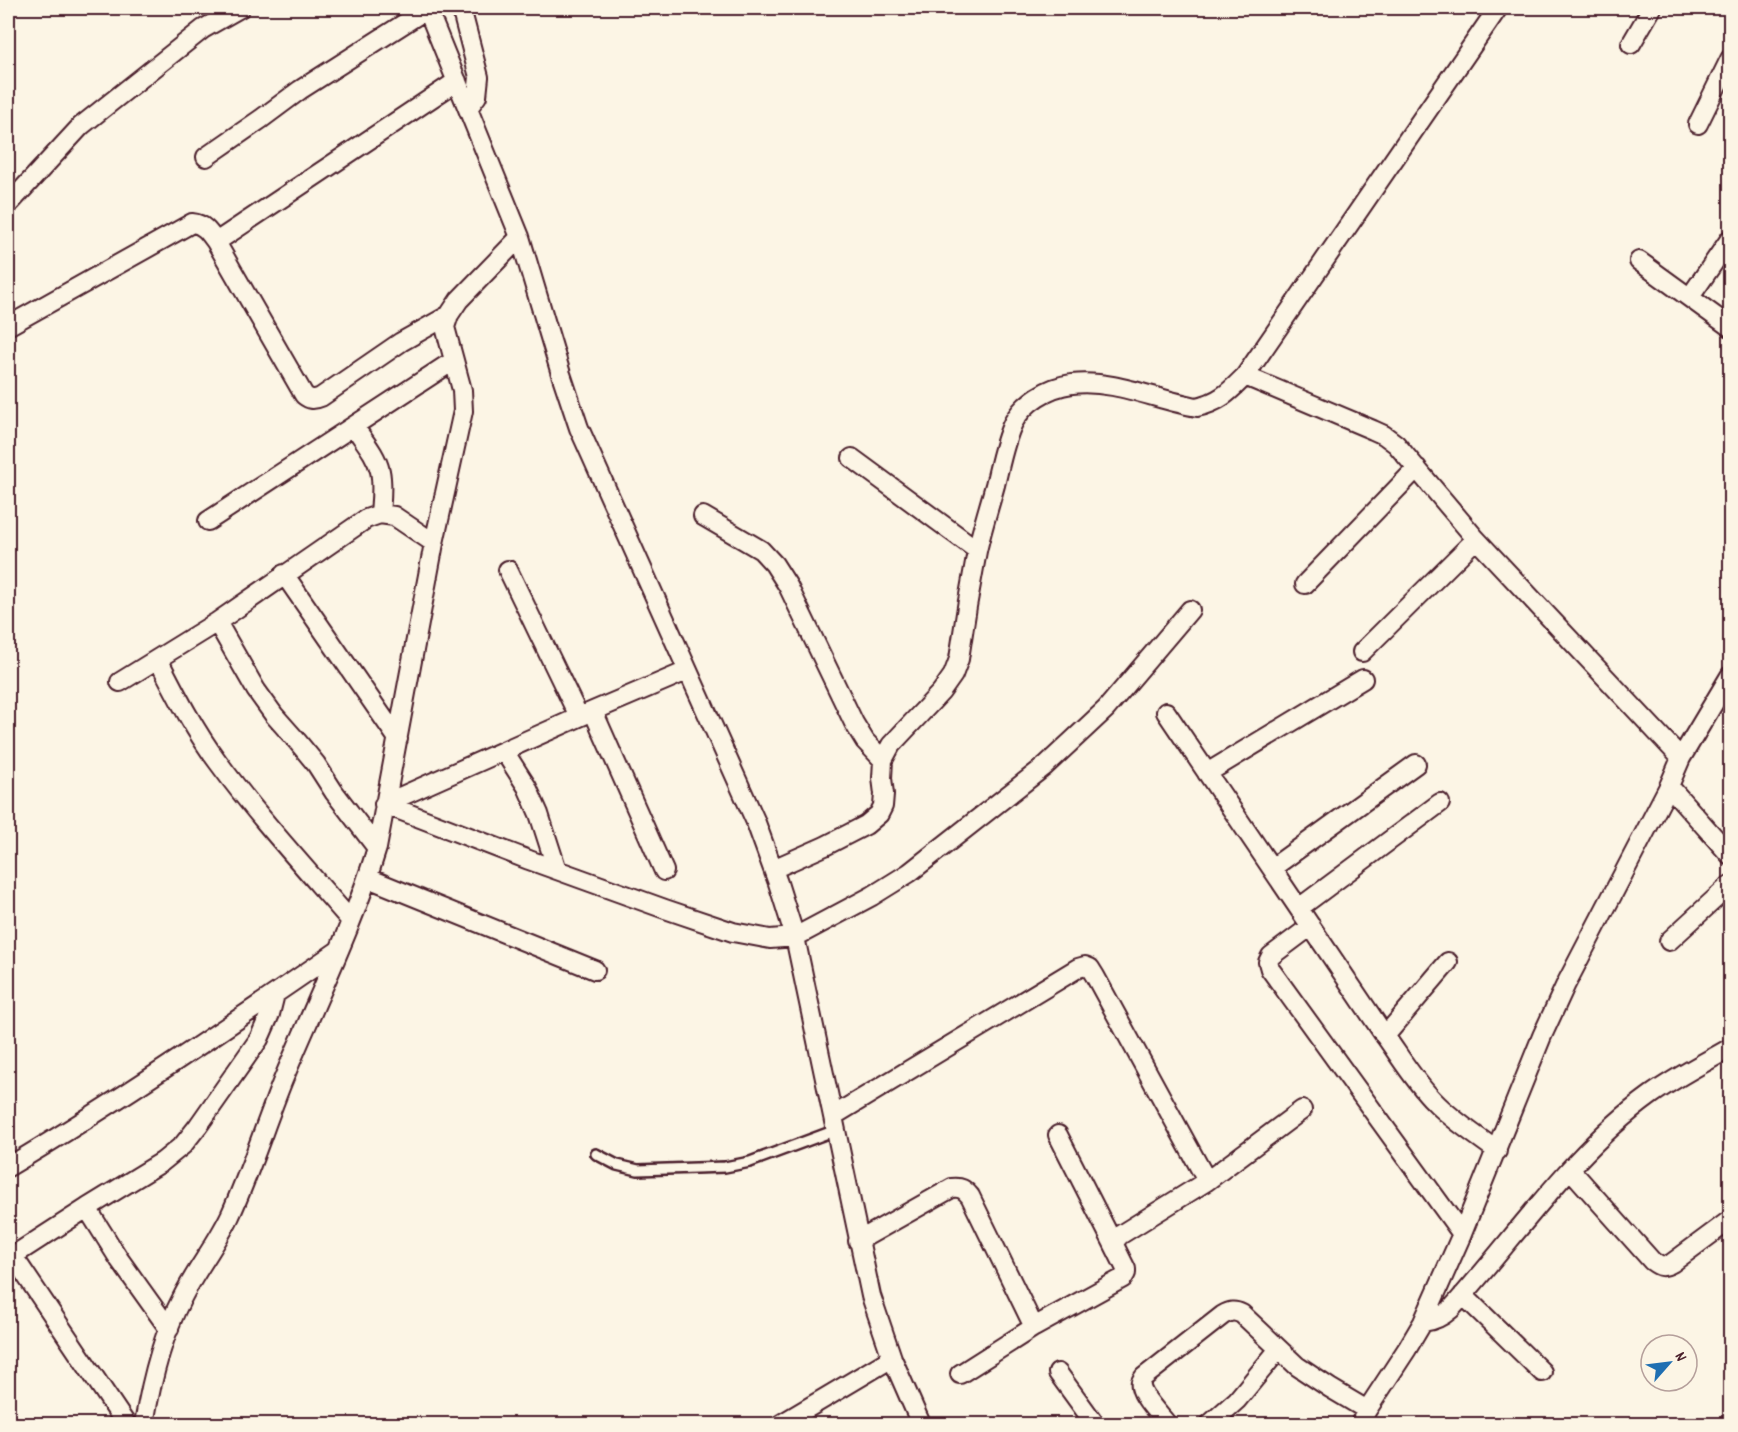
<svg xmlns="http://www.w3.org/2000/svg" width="1738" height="1432" font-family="Dekko,sans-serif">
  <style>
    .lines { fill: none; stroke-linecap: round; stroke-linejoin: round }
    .lane-casing { stroke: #4a1f2b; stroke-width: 14 }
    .street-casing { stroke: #4a1f2b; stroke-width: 22 }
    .lane { stroke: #fcf5e5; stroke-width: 9 }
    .street { stroke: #fcf5e5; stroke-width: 18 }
  </style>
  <rect width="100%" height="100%" fill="#fcf5e5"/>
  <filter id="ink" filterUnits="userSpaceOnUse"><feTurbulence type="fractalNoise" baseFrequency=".0167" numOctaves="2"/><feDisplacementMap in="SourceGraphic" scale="12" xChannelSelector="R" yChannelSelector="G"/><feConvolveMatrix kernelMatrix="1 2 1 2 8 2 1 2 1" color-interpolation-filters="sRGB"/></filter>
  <g filter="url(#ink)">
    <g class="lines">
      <defs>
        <path id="lane" d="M596 1154 617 1165 638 1170 725 1167 750 1162 836 1130"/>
        <path id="street" d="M427 8 520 237 561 374 579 428 755 820 778 883 795 937 871 1296 892 1358 921 1424
          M461 8 479 77 477 96 468 108
          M1631 44 1652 8
          M1698 124 1730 59
          M206 157 261 119 300 90 427 9
          M8 205 81 126 203 29 240 8
          M216 242 457 81
          M1639 261 1730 327
          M1690 297 1730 239
          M8 326 192 223C204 224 209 232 216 242L304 395C310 400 314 400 321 397L401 342 449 315
          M1245 376 1373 430 1384 435 1396 444 1476 539 1681 758
          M354 426C363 440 376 454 380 471 383 485 381 500 380 514
          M852 458 977 550
          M703 516 761 550 774 564 788 586 854 723 865 741 883 760
          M208 521 453 361
          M508 570 579 717
          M284 574 398 739
          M1305 584 1417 468
          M217 622 256 690 274 715 297 741 316 764 334 792 377 848
          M1362 652 1476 539
          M158 659C176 694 194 730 218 762 259 818 306 869 351 921
          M120 682 217 622 366 519 380 514 394 516 434 543
          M593 711 664 871
          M1166 712 1385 1036C1401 1058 1415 1082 1434 1101 1452 1120 1476 1135 1497 1151
          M504 751 527 787 539 814 557 870
          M1207 773 1363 679
          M1669 786 1730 855
          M384 804 529 860 665 909 733 932 770 939 795 937 872 896 909 873 1045 766 1106 709 1190 610
          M384 804 593 711 687 671
          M1272 868 1416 764
          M773 869 825 846 866 825 879 814 883 806 884 794 882 778 883 760 891 745 941 692 953 675 959 659C964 623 970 587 977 551 982 529 989 507 995 485 1000 465 1004 442 1013 423 1024 402 1048 387 1072 384 1114 379 1156 400 1197 407 1220 402 1229 392 1245 376L1498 8
          M368 878 595 970
          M1299 908 1440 803
          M1311 926 1271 956 1268 962 1270 969 1462 1234
          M1669 941 1730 885
          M1385 1036 1448 962
          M833 1116 1078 968 1085 966 1090 968 1095 976 1207 1181
          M1058 1135 1113 1243
          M8 1167C121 1100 230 1025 339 950
          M1570 1169 1652 1261C1660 1267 1663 1268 1672 1263L1730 1220
          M87 1208 119 1259 169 1329
          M858 1241 952 1188C961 1187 964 1189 970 1196L1034 1327
          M13 1256 126 1424
          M8 1259 87 1208 162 1162 183 1145 198 1126 259 1039 270 1014 275 994
          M1463 1295 1542 1372
          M1423 1322C1434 1321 1442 1317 1451 1309 1516 1237 1572 1152 1651 1095 1676 1077 1704 1063 1730 1048
          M1058 1373 1095 1424
          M960 1374 1034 1327 1123 1278 1126 1273V1269L1113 1243 1120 1235 1207 1181 1302 1110
          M144 1424C151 1382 162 1336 182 1298 196 1270 216 1245 230 1216 250 1172 265 1125 283 1080 315 1003 353 927 377 848L434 543 463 411 462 390 445 327 449 315 459 300 520 237
          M781 1424 892 1358
          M1167 1424C1160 1415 1143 1398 1141 1387 1140 1382 1141 1381 1144 1377L1223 1315C1230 1311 1234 1310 1242 1314L1297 1366 1330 1388 1367 1410
          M1210 1424 1237 1400 1279 1349
          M1360 1424 1367 1410 1407 1349 1423 1322 1462 1234 1542 1036 1566 984 1669 786 1681 758 1730 676"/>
      </defs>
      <use href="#lane" class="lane-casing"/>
      <use href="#street" class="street-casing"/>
      <use href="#lane" class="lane"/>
      <use href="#street" class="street"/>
    </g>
  </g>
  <rect width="1738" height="1432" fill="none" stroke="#fcf5e5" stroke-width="30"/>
  <rect x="15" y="15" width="1708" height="1402" fill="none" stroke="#4a1f2b" stroke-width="2" filter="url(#ink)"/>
  <g transform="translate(1669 1363) rotate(62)"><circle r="28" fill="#fcf5e5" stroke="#b59f9b" stroke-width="1.5"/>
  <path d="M0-4.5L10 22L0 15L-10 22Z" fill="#1f6fb2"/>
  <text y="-9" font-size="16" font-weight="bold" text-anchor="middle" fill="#4a1f2b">N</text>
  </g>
</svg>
